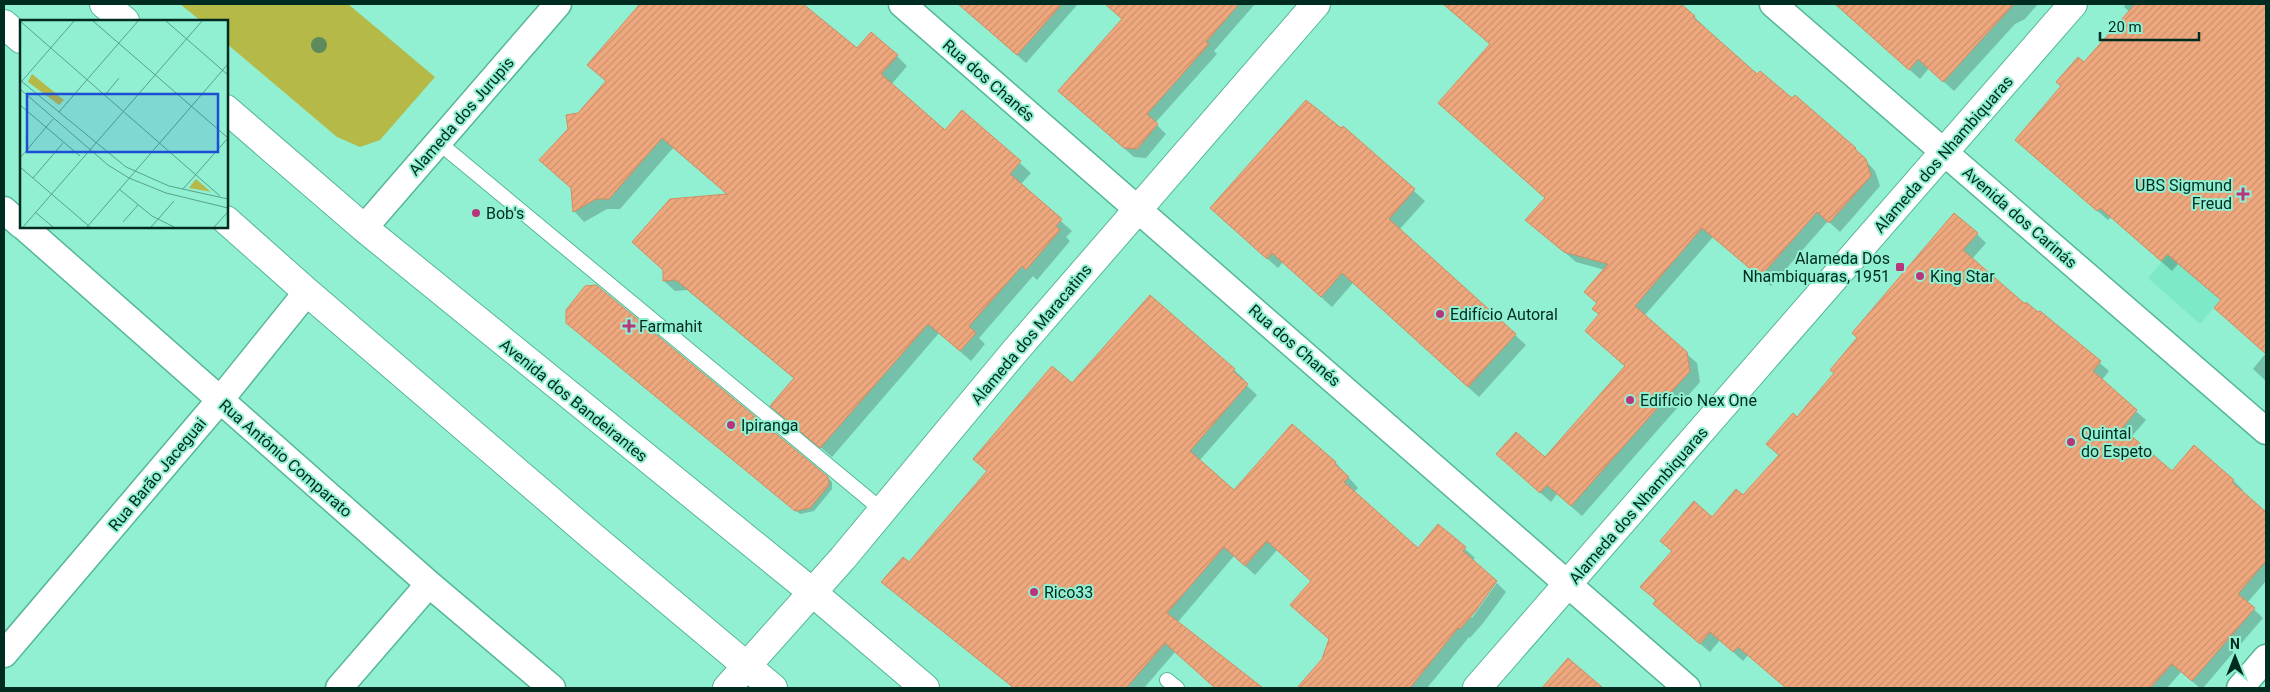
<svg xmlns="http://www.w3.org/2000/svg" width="2270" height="692" font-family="Roboto,sans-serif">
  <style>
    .built { fill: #7de9c8 }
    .garden { fill: #b4b948 }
    .shadow { fill: #0003 }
    .building { fill: url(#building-hatch); stroke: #d18d63 }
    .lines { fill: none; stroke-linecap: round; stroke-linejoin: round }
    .service-casing { stroke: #56b69a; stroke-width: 16 }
    .minor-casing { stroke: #56b69a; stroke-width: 29 }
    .tertiary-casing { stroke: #56b69a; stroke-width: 30 }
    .secondary-casing { stroke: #56b69a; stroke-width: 30 }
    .trunk-casing { stroke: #56b69a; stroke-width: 30 }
    .service { stroke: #fff; stroke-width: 14 }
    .minor { stroke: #fff; stroke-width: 26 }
    .tertiary { stroke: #fff; stroke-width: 28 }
    .secondary { stroke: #fff; stroke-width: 28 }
    .trunk { stroke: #fff; stroke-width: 28 }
    .tree { fill: #5e8a5e }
    .poi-dot { fill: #b8357c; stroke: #91f0d2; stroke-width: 2 }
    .labels { text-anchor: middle; stroke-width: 4; stroke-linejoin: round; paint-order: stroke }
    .street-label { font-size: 16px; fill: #002b20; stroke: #91f0d2 }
    .poi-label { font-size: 16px; fill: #002b20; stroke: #91f0d2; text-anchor: start }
    .inset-road { fill: none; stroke: #57a18b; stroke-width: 1 }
    .view { fill: #1d4ed8; fill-opacity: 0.15; stroke: #1d4ed8; stroke-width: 2.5 }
    .inset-edge { fill: none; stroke: #002b20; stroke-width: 2.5 }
  </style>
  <defs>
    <pattern id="building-hatch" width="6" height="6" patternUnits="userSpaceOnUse" patternTransform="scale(1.25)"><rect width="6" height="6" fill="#efa87e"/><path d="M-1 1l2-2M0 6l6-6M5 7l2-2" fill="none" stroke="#cb916d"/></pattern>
  </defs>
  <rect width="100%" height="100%" fill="#91f0d2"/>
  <path class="built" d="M2266 141V247L2200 324 2148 278Z"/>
  <path class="garden" d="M180 4H348L435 77 380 140 360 147 337 137 226 43V21H201Z"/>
  <path class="shadow" d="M641 4H801L858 49 897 56 907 66 891 85 945 131 962 112 1031 173 1020 185 1072 231 1066 237 1070 241 1037 280 1033 276 979 338 985 344 971 361 939 333 832 457 772 406 795 379 687 290 675 291 664 281 728 195 673 148 620 209H607L584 222 574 211 570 130 578 114 607 82 589 65Z
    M959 4H1078L1026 63Z
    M1105 4H1255L1214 51 1217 54 1155 123 1166 134 1146 158 1134 157 1069 100 1123 19Z
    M1444 4H1680L1705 27 1704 28 1757 75 1855 149 1875 171 1880 186 1840 232 1828 221 1771 286 1713 237 1644 316 1697 363 1700 382 1582 516 1557 494 1551 502 1508 464 1545 458 1626 367 1586 331 1600 315 1594 309 1598 304 1605 270 1576 262 1527 220 1546 198 1440 103 1491 45Z
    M1838 4H2038L2025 19 2015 24 1954 91 1929 68 1920 79 1847 15Z
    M2126 4H2266V353L2226 318 2222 301 2178 264 2172 271 2111 217 2108 220 2027 150 2084 64 2130 12 2124 7Z
    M1343 128 1425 201 1399 230 1526 345 1479 397 1353 283 1332 307 1283 262 1278 268 1222 219Z
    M1977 234 1986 243 1972 259 2025 305 2039 314 2040 312 2109 371 2101 381 2146 420 2131 437 2172 472 2194 446 2234 481 2243 490 2241 492 2266 514V581L2247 603 2263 618 2203 688H2200L2181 672 2167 688H2115L2109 683 2105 688H1788L1748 655 1743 661 1720 640 1710 652 1663 613 1657 601 1642 587 1673 552 1661 541 1713 519 1743 497 1780 455 1797 419Z
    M1150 297 1234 370 1244 379 1242 381 1257 395 1199 461 1234 492 1335 462 1358 488 1354 492 1418 550 1439 526 1475 558 1472 561 1470 616 1472 618 1497 583 1506 592 1484 622 1470 638 1469 637 1427 688H1299L1323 660 1330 639 1312 581 1277 550 1255 575 1234 556 1177 623 1261 688H1216L1175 652 1144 688H1014L883 582 909 563Z
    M572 327 828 478 832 482V489L814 511 800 514Z
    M2266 353V381L2253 369Z
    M1569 660 1603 688H1544Z"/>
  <path class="building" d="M640 4H803L857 48 871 32 898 55 881 74 945 130 962 110 1021 161 1010 174 1062 219 1056 226 1060 230 1026 270 1022 266 969 326 976 333 960 351 928 324 820 448 770 406 794 378 676 280 663 281V270L632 242 670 199 727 194 662 138 609 199H596L573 212 571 188 539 160 568 129 566 115 578 113 606 81 587 65Z
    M958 4H1062L1017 55Z
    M1105 4H1239L1206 42 1209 44 1147 114 1158 124 1137 149 1124 148 1058 91 1122 19Z
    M1443 4H1681L1695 16 1694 18 1757 74 1760 71 1792 98 1795 95 1856 148 1855 149 1866 159 1871 176 1829 223 1817 212 1760 277 1702 228 1635 306 1687 352 1690 371 1571 506 1547 485 1540 493 1496 454 1516 432 1545 457 1625 366 1585 331 1599 314 1592 309 1597 303 1584 292 1608 264 1564 252 1525 220 1545 198 1438 103 1490 44Z
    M1835 4H2014L1943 82 1918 59 1909 70Z
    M2135 4H2266V354L2214 308 2221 300 2167 254 2161 261 2100 208 2097 211 2015 140 2061 86 2056 82 2078 57 2084 62Z
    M1306 100 1341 128 1343 126 1415 189 1389 219 1516 334 1468 387 1342 273 1321 297 1272 253 1267 259 1210 208Z
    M1954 213 1978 233 1963 250 2025 304 2026 302 2038 312 2040 311 2101 361 2093 371 2137 410 2122 428 2172 471 2194 445 2234 480 2232 482 2266 512V561L2238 594 2255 608 2192 681 2172 664 2150 688H1786L1738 647 1733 652 1710 632 1700 644 1653 604 1656 600 1640 587 1672 551 1660 541 1694 501 1712 517 1736 489 1743 495 1779 455 1766 444 1793 413 1797 417 1834 373 1830 370 1857 338 1852 333Z
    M596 285 828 477 829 485 810 508 795 511 566 323V310L585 286Z
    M1150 295 1235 369 1233 371 1248 384 1190 451 1234 490 1292 424 1336 462 1335 464 1349 477 1344 482 1418 548 1438 524 1466 547 1463 551 1497 581 1475 612 1460 629 1458 628 1410 688H1297L1322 659 1329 639 1290 605 1311 581 1267 541 1245 566 1224 547 1167 613 1263 688H1215L1165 643 1126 688H1014L881 582 903 557 909 562 987 471 973 459 1052 366 1072 383Z
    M1568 658 1603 688H1542Z"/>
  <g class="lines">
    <defs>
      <path id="service" d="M438 142 883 511
        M1167 680 1177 688"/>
      <path id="minor" d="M902 4 1687 688
        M1773 4 2266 431
        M4 210 21 225
        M23 226 429 584 552 688
        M364 228 558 4
        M4 654 220 400 307 292
        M339 688 429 584
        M2240 688 2266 658"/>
      <path id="tertiary" d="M1477 688 2073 4"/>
      <path id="secondary" d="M727 688 843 558 1015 351 1316 4"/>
      <path id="trunk" d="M104 4 125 21
        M4 24 21 39
        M226 109 364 228 812 592 925 688
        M226 220 307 292 594 538 773 688"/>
    </defs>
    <use href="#service" class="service-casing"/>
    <use href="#minor" class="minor-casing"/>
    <use href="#tertiary" class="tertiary-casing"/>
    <use href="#secondary" class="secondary-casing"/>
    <use href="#trunk" class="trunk-casing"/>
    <use href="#service" class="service"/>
    <use href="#minor" class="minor"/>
    <use href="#tertiary" class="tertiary"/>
    <use href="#secondary" class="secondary"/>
    <use href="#trunk" class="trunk"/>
  </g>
  <circle class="tree" cx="319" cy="45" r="8"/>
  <g class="poi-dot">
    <path d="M2240.5 186.5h5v5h5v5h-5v5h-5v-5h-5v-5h5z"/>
    <circle cx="476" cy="213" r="5"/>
    <rect x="1895" y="262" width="10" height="10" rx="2.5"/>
    <circle cx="1920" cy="276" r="5"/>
    <circle cx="1440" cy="314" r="5"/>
    <path d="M626.5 318.5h5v5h5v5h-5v5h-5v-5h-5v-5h5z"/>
    <circle cx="1630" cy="400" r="5"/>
    <circle cx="731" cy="425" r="5"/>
    <circle cx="2071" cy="442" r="5"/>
    <circle cx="1034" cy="592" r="5"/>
  </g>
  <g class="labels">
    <g class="street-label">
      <text transform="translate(989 80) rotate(41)" y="6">Rua dos Chanés</text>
      <text transform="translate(461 116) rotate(-49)" y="6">Alameda dos Jurupis</text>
      <text transform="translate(1943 154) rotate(-49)" y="6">Alameda dos Nhambiquaras</text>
      <text transform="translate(2020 217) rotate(41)" y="6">Avenida dos Carinás</text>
      <text transform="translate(1031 334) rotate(-50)" y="6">Alameda dos Maracatins</text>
      <text transform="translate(1295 345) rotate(41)" y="6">Rua dos Chanés</text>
      <text transform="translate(574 400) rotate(39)" y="6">Avenida dos Bandeirantes</text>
      <text transform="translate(286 458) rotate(41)" y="6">Rua Antônio Comparato</text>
      <text transform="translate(157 474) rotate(-50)" y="6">Rua Barão Jaceguai</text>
      <text transform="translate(1638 505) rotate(-49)" y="6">Alameda dos Nhambiquaras</text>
    </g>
    <g class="poi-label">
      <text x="2232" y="191" text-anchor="end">UBS Sigmund<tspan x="2232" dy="18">Freud</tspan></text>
      <text x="486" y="219">Bob's</text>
      <text x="1890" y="264" text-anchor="end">Alameda Dos<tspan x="1890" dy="18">Nhambiquaras, 1951</tspan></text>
      <text x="1930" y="282">King Star</text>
      <text x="1450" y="320">Edifício Autoral</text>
      <text x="639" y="332">Farmahit</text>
      <text x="1640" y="406">Edifício Nex One</text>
      <text x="741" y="431">Ipiranga</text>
      <text x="2081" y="439">Quintal<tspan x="2081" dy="18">do Espeto</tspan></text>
      <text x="1044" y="598">Rico33</text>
    </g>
  </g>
  <g transform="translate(20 20)">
    <rect width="208" height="208" fill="#91f0d2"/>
    <path d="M176 159 191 172H192L169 168Z" fill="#b4b948"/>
    <path d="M12 54 44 80 39 85 8 62Z" fill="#b4b948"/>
    <path class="inset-road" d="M0 1 200 176M73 1 208 118M146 1 208 55M0 60 106 147 149 166 208 179M2 61 54 1M0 69 88 145 109 158 146 173 208 188M85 75 99 58M0 85 60 136M39 92 118 1M0 138 33 99M0 147 70 207M13 158 43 123M99 169 132 196 154 207M163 169 208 118M15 192 33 207M103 202 118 185M3 207 182 1M67 207 208 44M131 207 154 181M194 207 208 192"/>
    <path class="view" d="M7 74H198V132H7Z"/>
    <rect width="208" height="208" class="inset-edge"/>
  </g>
  <rect width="2270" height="692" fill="none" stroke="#002b20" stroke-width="10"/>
  <g transform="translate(2235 657)" stroke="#91f0d2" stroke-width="4" paint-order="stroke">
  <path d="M0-4L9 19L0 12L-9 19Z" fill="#002b20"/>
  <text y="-8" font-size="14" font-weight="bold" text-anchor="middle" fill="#002b20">N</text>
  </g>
  <path d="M2100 32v8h99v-8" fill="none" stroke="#002b20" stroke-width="2.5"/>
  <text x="2108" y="32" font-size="15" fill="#002b20" stroke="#91f0d2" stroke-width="4" paint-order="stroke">20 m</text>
</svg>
